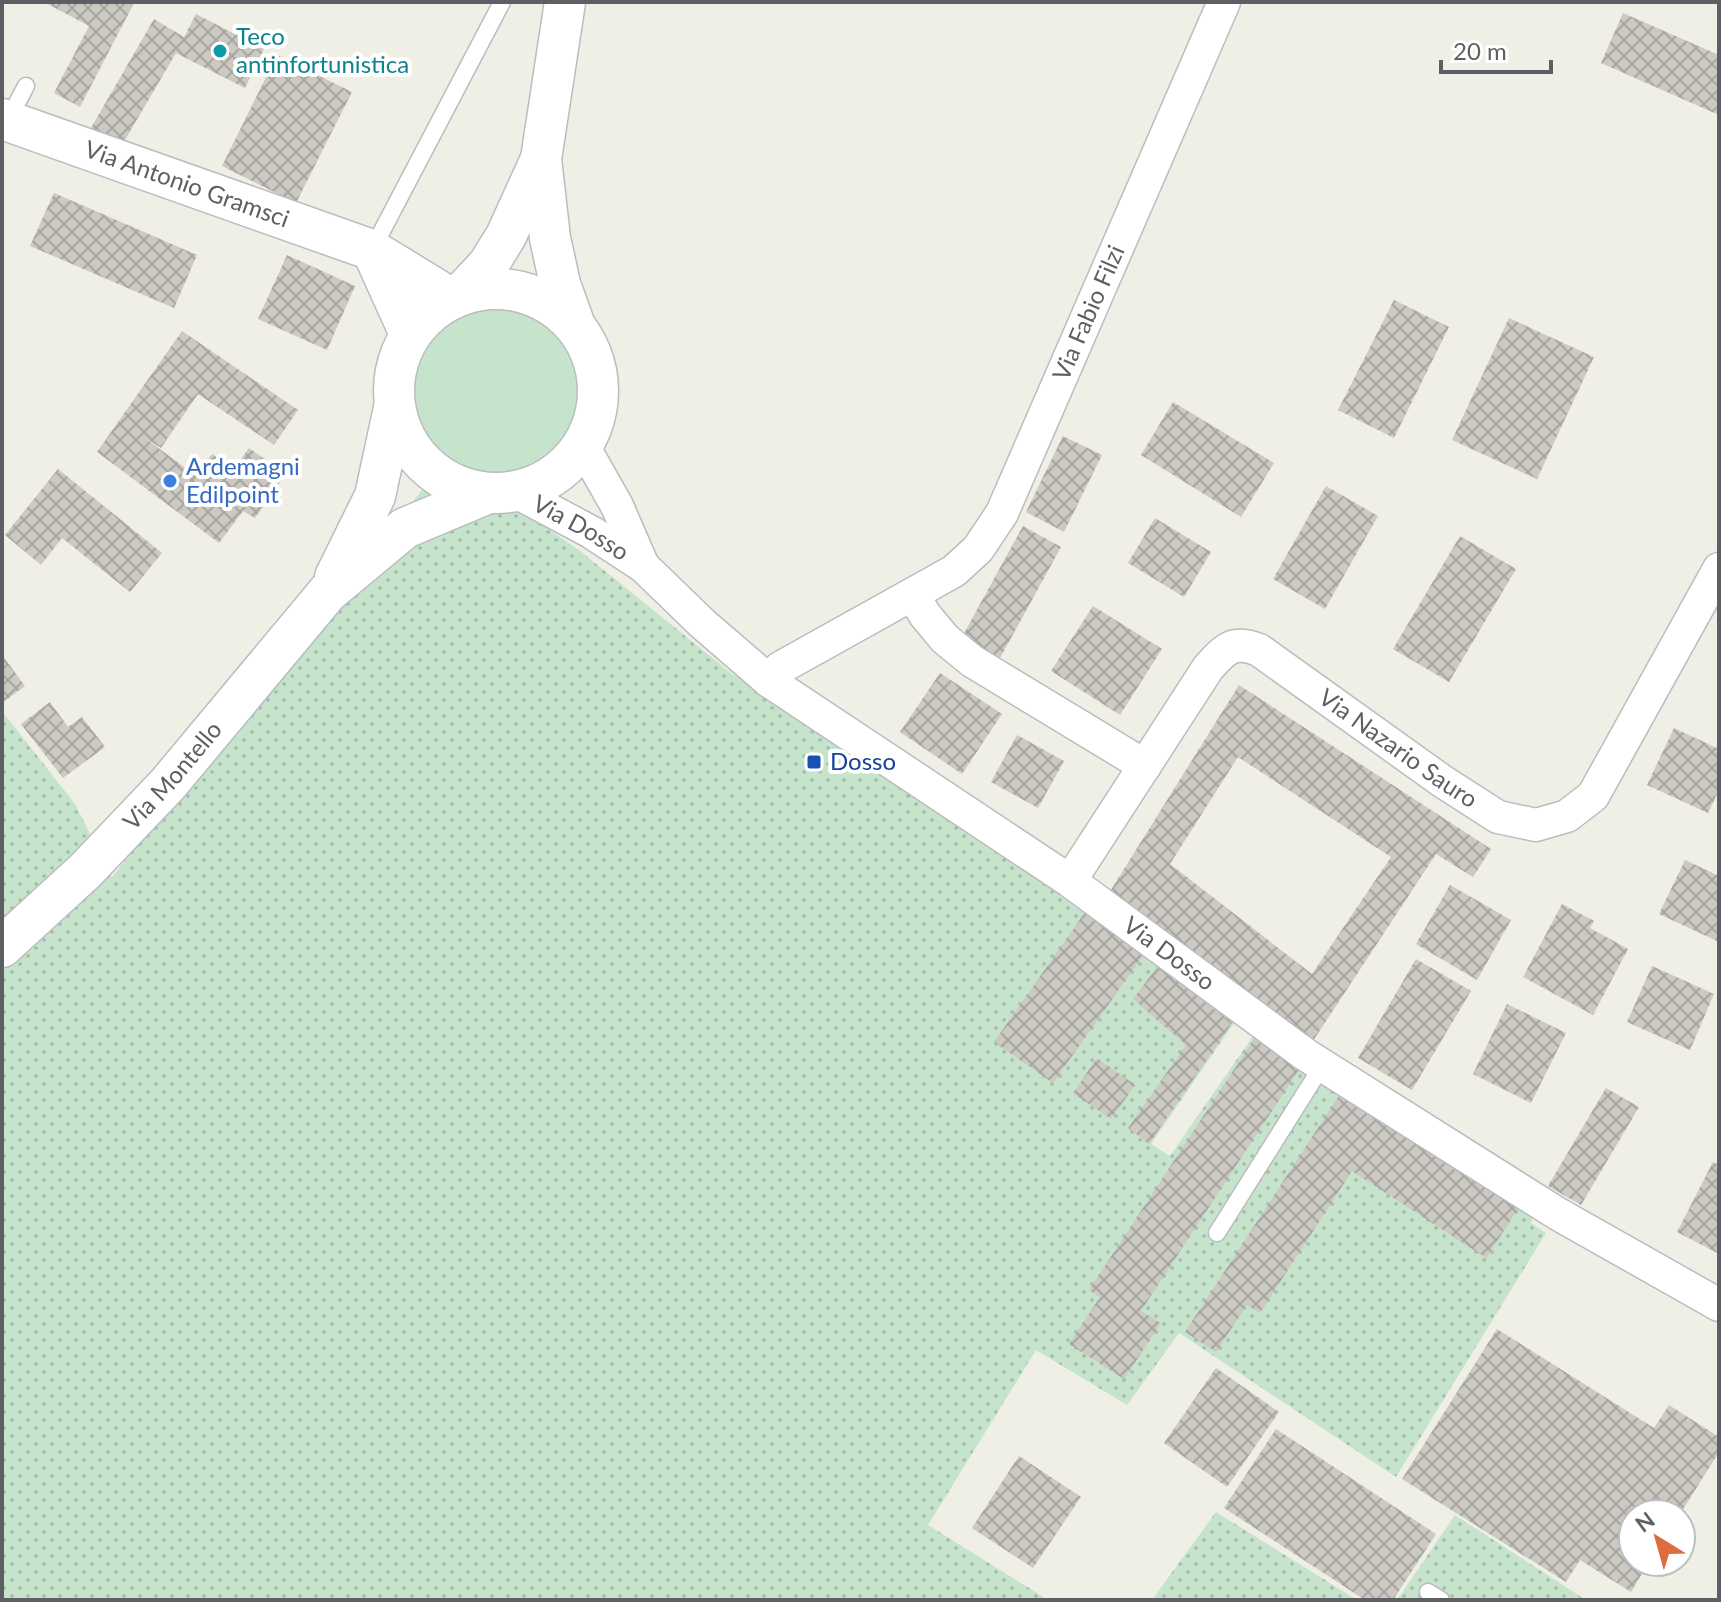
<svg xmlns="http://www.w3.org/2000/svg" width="1721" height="1602" font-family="Lato,sans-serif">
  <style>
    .green { fill: #c5e4cb }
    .park { fill: url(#park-dots) }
    .building { fill: url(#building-cross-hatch); fill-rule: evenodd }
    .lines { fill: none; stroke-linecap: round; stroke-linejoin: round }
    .service-casing { stroke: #bbbcc1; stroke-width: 19 }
    .minor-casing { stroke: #bbbcc1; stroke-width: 35 }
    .tertiary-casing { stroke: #bbbcc1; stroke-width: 43 }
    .service { stroke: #fff; stroke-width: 16 }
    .minor { stroke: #fff; stroke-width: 32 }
    .tertiary { stroke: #fff; stroke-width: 40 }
    .culture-dot { fill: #0f9aa8; stroke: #fff; stroke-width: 3 }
    .shop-dot { fill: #3f7fe0; stroke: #fff; stroke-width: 3 }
    .transit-dot { fill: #1a4fb4; stroke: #fff; stroke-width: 3 }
    .labels { text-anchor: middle; stroke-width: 8; stroke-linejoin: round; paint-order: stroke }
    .culture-label { font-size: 24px; fill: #0d838f; stroke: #fff; text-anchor: start }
    .street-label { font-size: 24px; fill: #5e5f65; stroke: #fff }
    .shop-label { font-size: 24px; fill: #366cbe; stroke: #fff; text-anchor: start }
    .transit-label { font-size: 24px; fill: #164399; stroke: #fff; text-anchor: start }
  </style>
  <defs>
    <pattern id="park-dots" width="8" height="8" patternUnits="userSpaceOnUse" patternTransform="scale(2)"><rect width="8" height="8" fill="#c5e4cb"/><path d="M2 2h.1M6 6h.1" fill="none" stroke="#a3bca8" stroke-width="1.8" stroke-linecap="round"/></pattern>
    <pattern id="building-cross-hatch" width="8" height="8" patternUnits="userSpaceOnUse" patternTransform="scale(2)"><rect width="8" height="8" fill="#cbc9c2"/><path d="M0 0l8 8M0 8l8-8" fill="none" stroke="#a8a6a1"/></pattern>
  </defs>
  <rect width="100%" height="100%" fill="#efefe6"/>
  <path class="green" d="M412 393a83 83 0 1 1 166 0a83 83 0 1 1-166 0Z"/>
  <path class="park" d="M446 460 579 550 731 673 1023 860 1149 949 1234 1023 1151 1144 1170 1156 1255 1033 1536 1212 1531 1223 1546 1233 1396 1477 1179 1333 1127 1405 1036 1350 928 1525 1048 1600H2V711L75 804 112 877Z
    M1216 1512 1357 1600H1152Z
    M1455 1515 1586 1600H1397Z"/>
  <path class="building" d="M44 2H128L133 5 80 107 54 93 89 26Z
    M1623 13 1719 55V115L1601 63Z
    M196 14 264 49 245 88 176 53 122 145 91 128 154 19 184 37Z
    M277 55 352 92 296 203 222 166Z
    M54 193 197 255 174 308 30 246Z
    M287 255 355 286 327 350 258 319Z
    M1394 300 1449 327 1394 438 1338 410Z
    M1509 318 1594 357 1537 479 1452 440Z
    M182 331 298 410 274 445 198 394 161 448 145 438 196 476 212 454 234 469 249 448 286 474 255 518 243 511 219 543 97 452Z
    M1173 402 1274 463 1241 517 1141 455Z
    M1063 436 1102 455 1064 532 1026 512Z
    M58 469 162 553 130 592 62 538 41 565 5 535Z
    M1326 486 1378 516 1325 609 1273 579Z
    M1155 518 1211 552 1184 597 1128 563Z
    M1023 526 1061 547 1000 658 962 637Z
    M1460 536 1516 569 1449 682 1393 649Z
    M1093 606 1162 649 1120 715 1051 671Z
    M2 655 25 686 2 703Z
    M940 673 1002 714 962 774 900 732Z
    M1239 685 1491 849 1473 877 1436 854 1309 1047 1109 893ZM1238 757 1391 857 1312 974 1170 864Z
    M50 702 68 727 82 717 105 747 63 778 21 724Z
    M1674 728 1719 749V790L1708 813 1647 785Z
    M1017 735 1064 761 1038 808 991 782Z
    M1685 860 1719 876V942L1659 914Z
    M1450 885 1511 920 1477 980 1416 944Z
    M1562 904 1594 921 1590 928 1628 949 1593 1015 1523 977Z
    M1088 908 1147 950 1053 1083 994 1042Z
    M1416 959 1471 991 1412 1090 1358 1058Z
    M1161 962 1232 1023 1149 1144 1128 1128 1186 1045 1133 999Z
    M1652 966 1714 994 1690 1050 1627 1022Z
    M1507 1004 1566 1033 1531 1103 1473 1074Z
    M1256 1036 1302 1065 1141 1311 1161 1323 1124 1379 1069 1344 1100 1297 1089 1290Z
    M1097 1058 1135 1085 1111 1119 1073 1093Z
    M1606 1088 1639 1107 1581 1205 1548 1186Z
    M1342 1091 1520 1206 1486 1258 1352 1171 1260 1313 1247 1305 1216 1352 1185 1332Z
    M1713 1162 1719 1165V1254L1677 1232Z
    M1497 1329 1654 1428 1669 1405 1719 1437V1452L1680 1514H1633V1562H1649L1631 1592 1580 1560 1566 1582 1402 1479Z
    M1216 1368 1279 1412 1227 1487 1164 1443Z
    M1276 1429 1436 1534 1393 1600H1365L1224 1508Z
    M1019 1456 1081 1497 1033 1568 972 1528Z"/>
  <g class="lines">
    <defs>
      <path id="service" d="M8 120 26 86
        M372 250 502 2
        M1217 1233 1322 1066
        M1428 1592 1441 1600"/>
      <g id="minor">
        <path d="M583 446 617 506 643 566"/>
        <path id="s1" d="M516 492 591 532 643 566 703 624 769 681 1070 881 1306 1055 1558 1214 1719 1305"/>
        <path d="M913 595 925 615 945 639 972 661 1145 766"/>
        <path id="s2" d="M769 681 780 668 954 571 978 549 1002 513 1224 2"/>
        <path id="s3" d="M1070 881 1208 668C1226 648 1233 640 1259 650L1442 781 1498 817 1536 825 1567 816 1593 796 1719 569"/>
      </g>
      <g id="tertiary">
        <path d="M565 2 541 159 550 238 560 284 574 323"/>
        <path id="s4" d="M2 119 372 250 452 299"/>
        <path d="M372 250 410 334"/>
        <circle cx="496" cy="391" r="102"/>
        <path d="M460 295 488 265 506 236 541 159"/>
        <path d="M335 577 375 496 394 408"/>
        <path id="s5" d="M2 947 85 871 168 784 328 592 405 528 486 494"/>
      </g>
    </defs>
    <use href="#service" class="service-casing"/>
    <use href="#minor" class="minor-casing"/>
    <use href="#tertiary" class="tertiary-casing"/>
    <use href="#service" class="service"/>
    <use href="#minor" class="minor"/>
    <use href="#tertiary" class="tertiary"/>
  </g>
  <circle class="culture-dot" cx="220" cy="51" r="8"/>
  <circle class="shop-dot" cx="170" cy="481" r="8"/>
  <rect class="transit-dot" x="806" y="754" width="16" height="16" rx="4"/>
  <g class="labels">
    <g class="culture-label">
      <text x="236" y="45">Teco<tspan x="236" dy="28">antinfortunistica</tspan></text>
    </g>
    <g class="street-label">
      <text dy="8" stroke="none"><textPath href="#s4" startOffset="196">Via Antonio Gramsci</textPath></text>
      <text dy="8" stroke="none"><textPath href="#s2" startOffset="510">Via Fabio Filzi</textPath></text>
      <text dy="8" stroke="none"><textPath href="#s1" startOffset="74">Via Dosso</textPath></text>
      <text dy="8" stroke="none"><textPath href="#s3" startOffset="484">Via Nazario Sauro</textPath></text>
      <text dy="8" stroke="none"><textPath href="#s5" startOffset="242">Via Montello</textPath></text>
      <text dy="8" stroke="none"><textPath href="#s1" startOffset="802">Via Dosso</textPath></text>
    </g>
    <g class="shop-label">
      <text x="186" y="475">Ardemagni<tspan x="186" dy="28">Edilpoint</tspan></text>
    </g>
    <g class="transit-label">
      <text x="830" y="770">Dosso</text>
    </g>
  </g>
  <rect width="1721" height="1602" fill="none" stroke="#5e5f65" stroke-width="8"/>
  <g transform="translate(1657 1538) rotate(323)"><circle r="38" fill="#ffffff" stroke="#bfbfc1" stroke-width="2"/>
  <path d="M0-6L14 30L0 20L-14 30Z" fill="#dd6c3e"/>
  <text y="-12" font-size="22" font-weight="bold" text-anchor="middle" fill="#5e5f65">N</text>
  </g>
  <path d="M1441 60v12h110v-12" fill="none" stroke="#5e5f65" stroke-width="4"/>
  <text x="1453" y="60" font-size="24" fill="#5e5f65" stroke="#ffffff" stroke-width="6" paint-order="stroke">20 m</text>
</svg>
